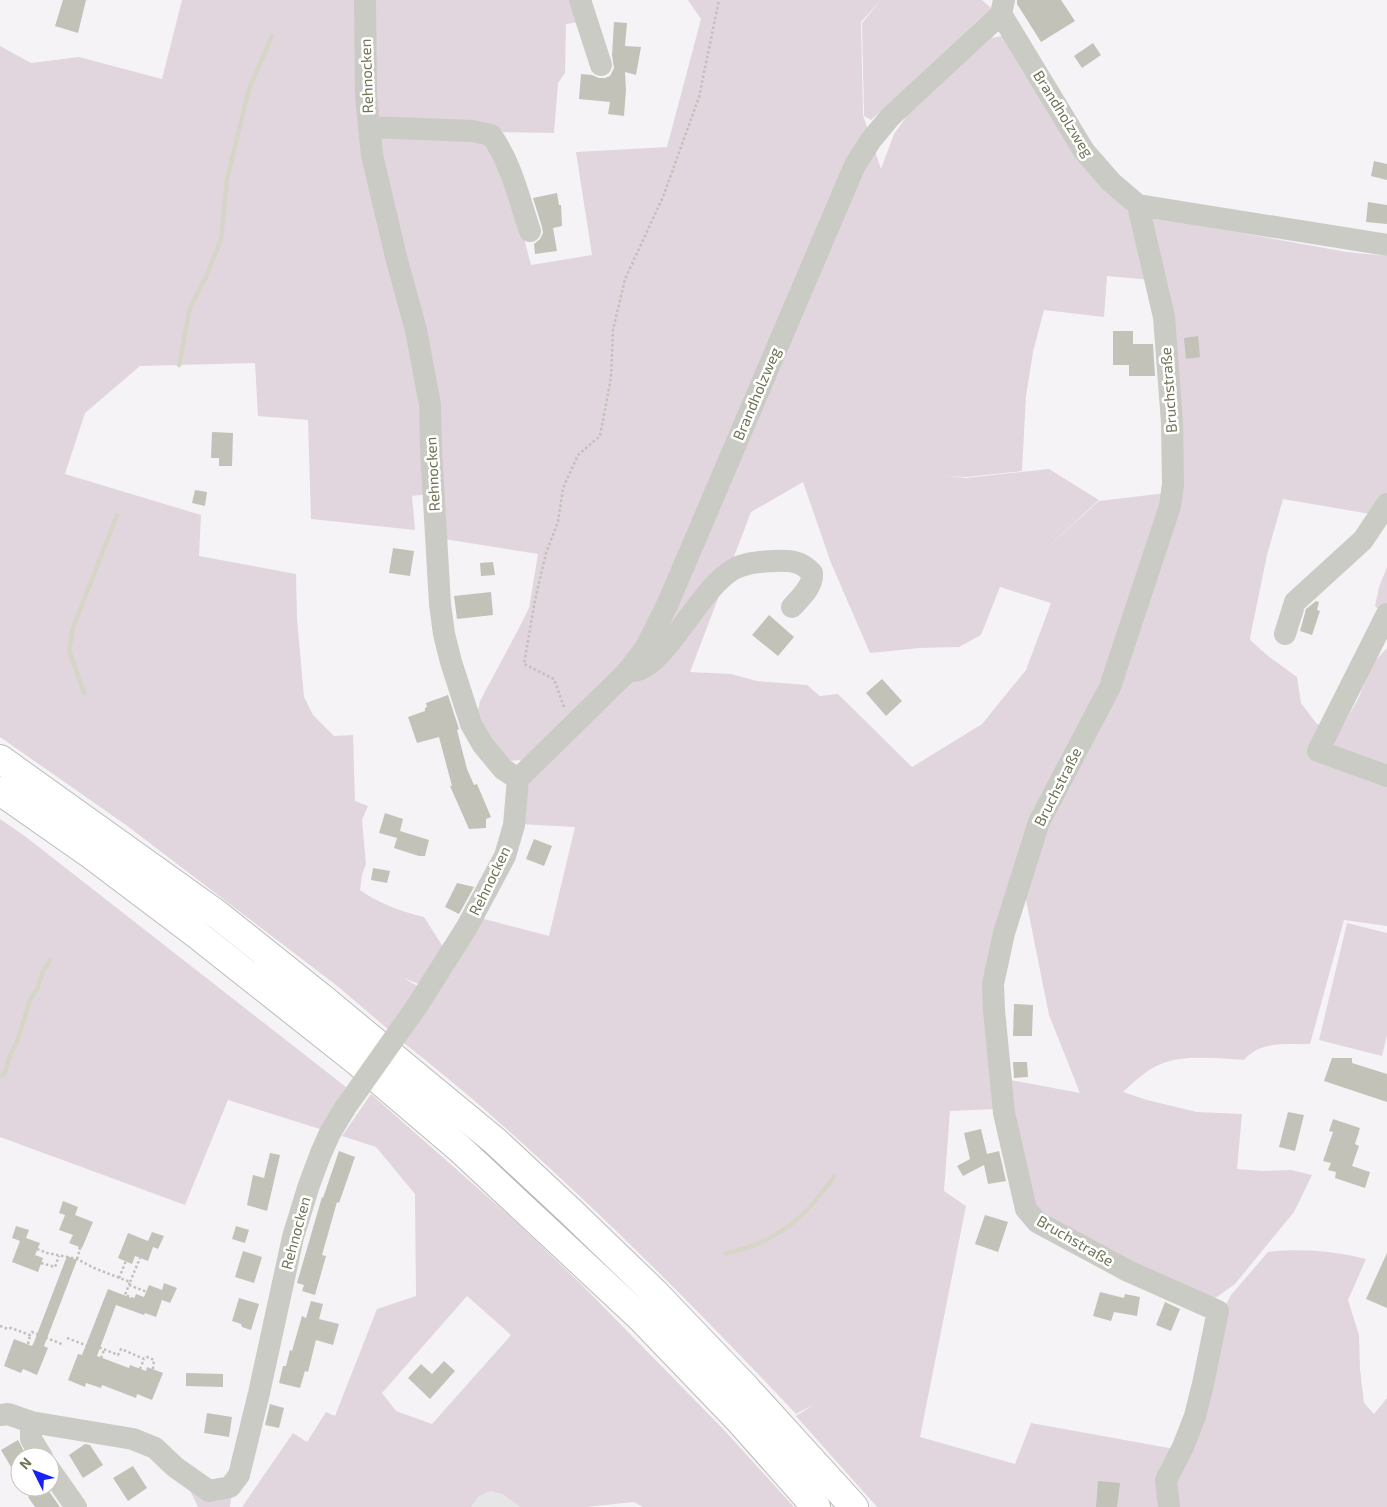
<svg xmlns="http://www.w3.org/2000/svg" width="1387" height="1507" font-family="'Exo 2',sans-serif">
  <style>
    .built { fill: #e7e6e7 }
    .green { fill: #e1d6dd; fill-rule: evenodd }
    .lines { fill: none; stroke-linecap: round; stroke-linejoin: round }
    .stream { stroke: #d6d6c8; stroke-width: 4.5 }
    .building { fill: #c2c2b8 }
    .highway-casing { stroke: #babcb4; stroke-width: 30 }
    .path { stroke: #c0c1bb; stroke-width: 2.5; stroke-dasharray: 2.5 2.5; stroke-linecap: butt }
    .minor { stroke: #cacbc4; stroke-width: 22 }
    .highway { stroke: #fff; stroke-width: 28 }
    .minor-bridge { stroke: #cacbc4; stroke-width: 22 }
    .labels { text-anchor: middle; stroke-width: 5; stroke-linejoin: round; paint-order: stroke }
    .street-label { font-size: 15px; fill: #6f7457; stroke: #fff }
  </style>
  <rect width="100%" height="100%" fill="#f6f3f7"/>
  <path class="built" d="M490 1491 502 1494 520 1507H471L478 1497Z"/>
  <path class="green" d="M182 0H359L414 362 428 494 412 496 415 530 311 519 308 420 258 416 255 363 140 366 85 413 65 474 201 515 199 556 296 574 297 619 304 697 313 715 334 736 353 735 355 801 368 806 362 820 366 864 362 875 360 890C380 904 400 911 424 917L445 950 421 985 404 978 419 987 389 1030 336 985 126 825 0 737V46L31 63 79 57 162 79Z
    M370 0H576L585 21 566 24 565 73 558 83 554 133 495 132 373 122Z
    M688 0H982L991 8 871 120 864 116 862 23 880 1 861 22 863 115 881 169 894 134 907 116 991 38 1002 36 1128 207 1151 280 1107 276 1104 317 1044 310 1033 352 1026 396 1022 471 966 477 947 476 966 478 1049 469 1099 500 1040 554 1099 501 1166 493 1158 532 987 976 997 1109 950 1111 944 1191 966 1206 920 1437 1015 1464 1031 1423 1191 1452 1222 1312 1231 1295 1268 1252C1299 1248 1335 1251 1366 1259L1348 1300 1359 1335 1360 1369 1364 1403 1374 1414 1387 1398V1507H877L796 1416 813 1405 796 1414C699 1311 599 1210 492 1116 464 1091 434 1067 404 1043L480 918 549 936 575 827 519 824 529 782 520 760 509 761 476 720 480 701 517 632 529 608 538 554 444 539 377 134 485 139 514 200 531 265 592 255 576 152 667 147 701 19ZM803 482 831 563 870 653 919 648 959 647 981 635 1000 587 1051 603 1026 670 982 724 912 767 838 694 820 696 807 685 757 681 731 674 690 672 751 512Z
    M1152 217 1347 252 1387 256V493L1376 515 1283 499 1267 555 1250 638 1251 641 1268 656 1297 677 1301 703 1316 723 1337 736 1358 699 1373 663 1387 648V926L1344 920 1310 1044C1286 1045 1260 1040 1244 1060 1218 1059 1185 1054 1161 1064 1147 1069 1134 1082 1123 1092L1147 1100 1197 1112 1242 1114 1237 1169 1263 1171 1291 1170 1312 1175 1294 1212 1235 1284 1217 1297 1204 1299 1034 1212 1005 1079 1080 1093 1049 1015 1024 890 1175 503Z
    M1387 567V618L1375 606 1379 587Z
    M0 819 26 837 346 1087 323 1130 228 1100 185 1205 0 1137Z
    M1347 923 1387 933V1035L1382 1056 1319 1040Z
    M371 1094 514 1220 584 1287 726 1432 794 1507H643L634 1502 586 1507H520L502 1494 490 1491 478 1497 471 1507H242L293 1433 307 1442 326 1412 335 1416 377 1309 416 1296 415 1194 376 1147 342 1136ZM467 1296 511 1335 432 1424 396 1411 382 1393Z
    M185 1480 230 1494 231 1500 230 1507H198Z"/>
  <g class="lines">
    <path class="stream" d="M179 365 190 308 206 277 221 239 227 179 249 89 272 36
      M84 693 69 650 73 628 117 515
      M0 1076 4 1075 10 1055 17 1042 30 1000 37 989 43 971 50 961
      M726 1253C757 1248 788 1231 810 1207 818 1198 826 1187 834 1177"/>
  </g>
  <path class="building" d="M63 0H86L78 33 55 26Z
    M1017 0H1061L1075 21 1041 42 1017 4Z
    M614 22 627 23 625 46 641 47 636 75 625 72 626 90 624 116 608 114 610 102 579 99 581 74 592 75 599 78H605L610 76 614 68 612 55Z
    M1093 43 1101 55 1082 68 1074 56Z
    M1374 161 1387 164V180L1371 176Z
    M557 193 559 205H561L562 226 553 228 557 251 535 254 534 244 540 239 543 233 542 227 533 198Z
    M1368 202 1387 205V224L1366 222Z
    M1113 331H1133V344H1153L1155 376H1129V365H1113Z
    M1198 336 1200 357 1186 359 1184 338Z
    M212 432 233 433 232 466H219V458H211Z
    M195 490 207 492 205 506 192 503Z
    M393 548 414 551 410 576 389 573Z
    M493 562 495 575 481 576 480 563Z
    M491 592 493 615 457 619 454 596Z
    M1316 601 1319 602 1317 610 1320 611 1312 635 1300 631 1306 609Z
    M769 615 794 637 778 656 752 635Z
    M882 679 902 701 886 716 866 693Z
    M448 695 459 729 457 730 467 769 474 785 477 784 491 817 486 819V828L469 829 450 786H452L439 737 417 743 408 717 425 711V708L427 707 426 703Z
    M385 813 403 819 400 831 429 840 425 856H419L394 848 397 838 379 833Z
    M534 839 552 846 544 866 526 859Z
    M373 868 390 871 387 883 371 880Z
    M457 883 474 887 459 914 445 907Z
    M1014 1004 1033 1005 1032 1036H1013Z
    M1332 1058H1352V1063L1387 1074V1102L1324 1081Z
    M1013 1062H1027L1028 1077 1014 1078Z
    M1288 1112 1304 1115 1295 1151 1279 1147Z
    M1333 1119 1360 1128 1355 1144 1359 1146 1352 1166 1370 1172 1365 1188 1335 1178 1336 1172 1328 1170 1331 1163 1323 1161 1333 1132 1329 1131Z
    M981 1129 987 1154 999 1151 1006 1181 988 1184 984 1165 963 1176 957 1166 970 1159 964 1133Z
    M339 1151 355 1157 339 1203 337 1202 322 1255 326 1256 315 1295 302 1291 304 1285 297 1283 322 1197 323 1198Z
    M270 1153 280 1155 267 1211 247 1205 253 1175 264 1178Z
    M63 1201 78 1207 75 1215 93 1222 82 1248 69 1243 73 1235 59 1230 65 1215 59 1213Z
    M985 1215 1008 1222 998 1252 975 1244Z
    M16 1226 29 1230 26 1238 40 1243 35 1255 43 1258 38 1272 12 1262 20 1241 12 1238Z
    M236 1226 249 1230 245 1243 232 1239Z
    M152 1232 164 1236 158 1249 153 1247 148 1261 135 1256 132 1264 118 1258 128 1233 148 1241Z
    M243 1251 262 1257 254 1283 235 1277Z
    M1387 1253V1308L1366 1299Z
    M67 1256 77 1260 44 1346 48 1348 37 1375 23 1369 21 1373 4 1366 14 1339 32 1346 34 1342Z
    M164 1283 177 1288 170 1303 162 1300 156 1317 145 1313 144 1315 116 1305 97 1356 129 1368 130 1365 146 1371 147 1367 163 1373 152 1400 137 1394 136 1398 102 1385 101 1388 86 1383 85 1387 68 1380 78 1354 82 1355 108 1289 134 1299 136 1294 144 1297 149 1285 162 1290Z
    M1100 1292 1124 1298 1125 1294 1140 1297 1137 1316 1114 1312 1111 1321 1093 1316Z
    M239 1298 259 1304 251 1330 242 1327 241 1324 232 1321Z
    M311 1301 323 1304 319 1319 339 1324 333 1345 316 1340 308 1372 305 1371 300 1388 279 1383 283 1366H286L290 1350 292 1351 302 1316 306 1318Z
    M1165 1302 1180 1309 1171 1331 1156 1325Z
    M444 1361 455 1371 430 1399 408 1378 421 1364 432 1374Z
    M186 1373 223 1374V1387L186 1386Z
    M270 1404 284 1408 279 1428 265 1425Z
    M207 1413 232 1417 229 1437 204 1433Z
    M18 1440 27 1457H20V1482L1 1450Z
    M85 1444 90 1445 103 1465 83 1478 69 1455Z
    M133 1466 147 1488 128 1501 113 1478Z
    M1098 1481 1120 1483 1117 1507H1096Z
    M42 1487H46L60 1507H35L28 1497Z"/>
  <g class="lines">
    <defs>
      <path id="highway" d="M0 759 218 915 323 999 495 1141 569 1210 654 1292 744 1386 854 1507
        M0 791 93 856 195 933 358 1062 459 1148 642 1319 739 1420 816 1507"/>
    </defs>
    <use href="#highway" class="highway-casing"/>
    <path class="path" d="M564 707 554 679 524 664 535 600 546 553 558 522 563 488 578 455 600 436 611 378 613 330 625 279 663 197 699 97 719 0
      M37 1249 47 1253 77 1259 94 1268 130 1282 125 1295 134 1299
      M77 1259 80 1249 78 1246
      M41 1263 55 1267 59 1256
      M119 1278 126 1261
      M130 1282 140 1258
      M129 1285 147 1292
      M0 1326 8 1329 11 1328 30 1335 32 1332 64 1345
      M67 1338 93 1348 96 1346 118 1355 121 1349 144 1359 147 1357 154 1360 153 1369
      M28 1344 30 1335
      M38 1344 41 1335
      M90 1358 93 1348
      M101 1358 104 1350
      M140 1369 144 1359"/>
    <path class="minor" d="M365 0 366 97 372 155 396 257 416 330 430 405 431 449 440 604 444 634 451 662 471 724 483 745 503 769 518 779
      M580 0 601 65
      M1001 14 1084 151 1111 182 1138 205 1387 245
      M369 127 472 131 491 135C511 162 519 199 530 231
      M1138 205 1164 317 1172 423 1173 484 1170 506 1110 687 1039 822 1004 933 993 984 994 1010 1004 1113 1026 1209 1037 1222 1128 1271 1218 1311 1203 1384 1195 1416 1183 1447 1166 1480 1169 1507
      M1387 614 1318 751 1387 776
      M1285 634 1295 602 1363 540 1387 504
      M634 671C667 666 698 589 734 569 747 562 760 562 774 561 790 560 801 561 812 573 813 587 801 597 792 607
      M518 779 626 673 645 649 668 603 855 165 871 140 890 117 1001 14 1004 0
      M417 1006 467 927 505 856 514 825 518 779
      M0 1415 8 1414 31 1422 133 1439 155 1448 175 1467 209 1491 230 1487 239 1475 259 1393 293 1237 309 1185 321 1153 330 1133 345 1108
      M31 1422V1439L42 1457
      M50 1470 76 1507"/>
    <use href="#highway" class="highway"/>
    <path class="minor-bridge" d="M345 1108 417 1006"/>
  </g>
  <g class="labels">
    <g class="street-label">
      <text transform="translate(367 76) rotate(-92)" y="5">Rehnocken</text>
      <text transform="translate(1063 114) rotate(58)" y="5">Brandholzweg</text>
      <text transform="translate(1169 390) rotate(-94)" y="5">Bruchstraße</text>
      <text transform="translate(757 394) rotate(-67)" y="5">Brandholzweg</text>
      <text transform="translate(433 474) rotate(-93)" y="5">Rehnocken</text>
      <text transform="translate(1058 787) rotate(-63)" y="5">Bruchstraße</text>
      <text transform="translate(490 881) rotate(-64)" y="5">Rehnocken</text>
      <text transform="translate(296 1233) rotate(-75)" y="5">Rehnocken</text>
      <text transform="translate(1075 1241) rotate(30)" y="5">Bruchstraße</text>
    </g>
  </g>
  <g transform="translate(35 1472) rotate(312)"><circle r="24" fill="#ffffff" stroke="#c5c7bc"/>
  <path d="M0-4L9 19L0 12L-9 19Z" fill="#1821f1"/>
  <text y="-8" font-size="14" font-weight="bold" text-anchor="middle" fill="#6f7457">N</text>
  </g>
</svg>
